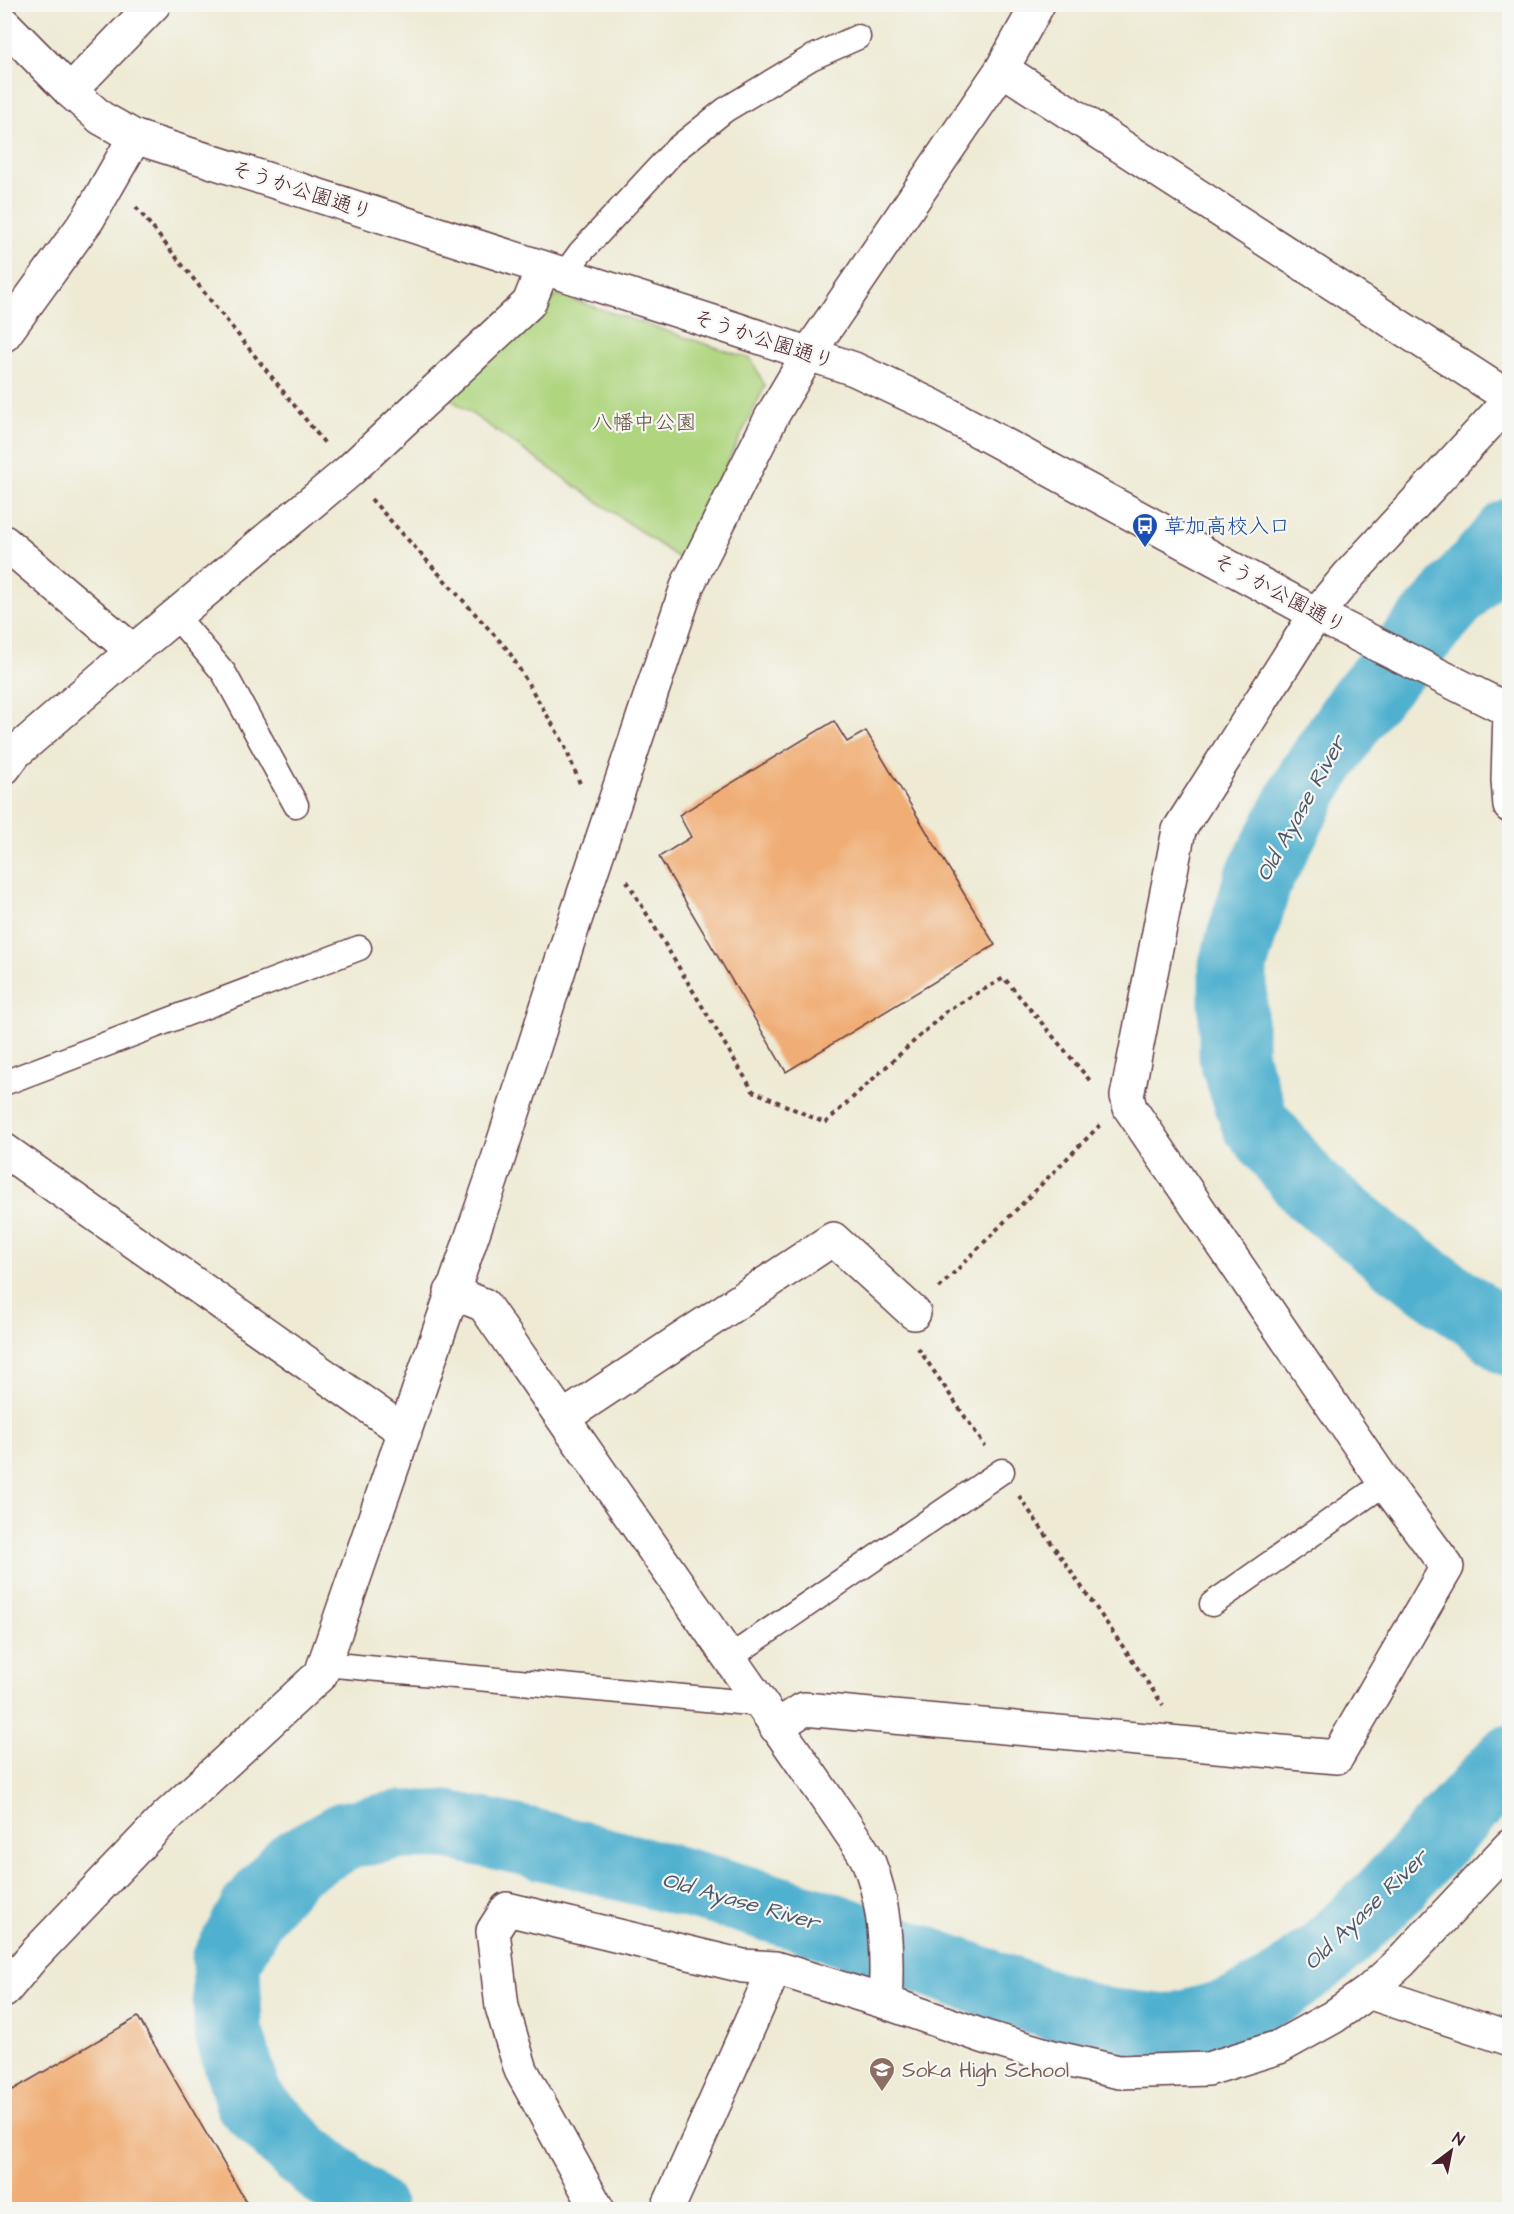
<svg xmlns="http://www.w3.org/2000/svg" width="1514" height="2214" font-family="'Architects Daughter','Klee One',sans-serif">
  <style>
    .green { fill: #afd57f; stroke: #7c7a55; stroke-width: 1.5 }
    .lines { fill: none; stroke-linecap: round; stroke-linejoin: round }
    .river { stroke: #50b0cf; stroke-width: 69 }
    .building { fill: #f0ad74 }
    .service-casing { stroke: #633d44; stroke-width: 27 }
    .minor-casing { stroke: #633d44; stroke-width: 36 }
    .tertiary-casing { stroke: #633d44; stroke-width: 36 }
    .path { stroke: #633d44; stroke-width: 4; stroke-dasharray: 4.5 4.5; stroke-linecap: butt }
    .service { stroke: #fff; stroke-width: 24 }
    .minor { stroke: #fff; stroke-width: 33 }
    .tertiary { stroke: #fff; stroke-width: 33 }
    .labels { text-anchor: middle; stroke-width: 4.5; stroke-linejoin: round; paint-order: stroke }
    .street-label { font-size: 21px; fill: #4a1f2b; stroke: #f6f6f2 }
    .park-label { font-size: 21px; fill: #634c40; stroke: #f6f6f2 }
    .transit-label { font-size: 21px; fill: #164399; stroke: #f6f6f2; text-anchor: start }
    .education-label { font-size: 21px; fill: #785e54; stroke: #f6f6f2; text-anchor: start }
    .water-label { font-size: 22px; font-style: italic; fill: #4c596d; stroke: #f6f6f2 }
  </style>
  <rect width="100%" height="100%" fill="#f6f6f2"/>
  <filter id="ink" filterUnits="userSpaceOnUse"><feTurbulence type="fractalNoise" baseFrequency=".0167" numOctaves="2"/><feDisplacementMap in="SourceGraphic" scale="12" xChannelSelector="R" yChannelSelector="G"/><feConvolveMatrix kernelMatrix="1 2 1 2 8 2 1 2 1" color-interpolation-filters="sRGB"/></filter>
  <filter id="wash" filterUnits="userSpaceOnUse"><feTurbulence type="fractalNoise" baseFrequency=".008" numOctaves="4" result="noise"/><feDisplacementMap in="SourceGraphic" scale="24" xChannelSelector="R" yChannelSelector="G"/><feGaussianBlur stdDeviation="1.35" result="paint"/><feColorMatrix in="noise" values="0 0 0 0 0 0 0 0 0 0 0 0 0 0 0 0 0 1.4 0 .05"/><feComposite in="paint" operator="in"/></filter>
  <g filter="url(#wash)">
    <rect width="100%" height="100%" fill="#eeead4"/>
    <path class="green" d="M558 295 751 359 765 386 680 559 449 398Z"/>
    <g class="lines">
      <path class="river" d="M1510 533 1361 703 1311 779 1258 880 1233 965V1057L1255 1122 1312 1191 1402 1262 1479 1317 1510 1342
        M372 2210 300 2152 249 2101 228 2030 226 1961 254 1909 293 1865 344 1836 398 1825H447L525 1841 716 1891 824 1924 1015 1993 1103 2022 1169 2029 1231 2013 1278 1989 1324 1954 1382 1899 1510 1759"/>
    </g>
    <g id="blocks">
      <path class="building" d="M834 721 847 742 866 731 995 945 786 1072 659 857 691 837 679 815Z
        M138 2017 251 2210H4V2095Z"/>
    </g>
  </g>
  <g filter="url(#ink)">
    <use href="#blocks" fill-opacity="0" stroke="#633d44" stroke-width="1.5"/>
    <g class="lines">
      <defs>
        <path id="service" d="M564 275 580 253 675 150 725 110 811 58 858 37
          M176 616 224 673 296 805
          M4 1083 359 948
          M1212 1604 1385 1483
          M729 1658 1002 1471
          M324 1664 760 1704"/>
        <path id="minor" d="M1002 69 1510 398
          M70 91 154 4
          M4 335 88 219 135 137
          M4 542 133 651
          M1510 711 1508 780 1510 806
          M4 768 15 753 133 651 348 472 529 303 543 268
          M4 1150 405 1432
          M451 1292 484 1305 844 1823C852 1836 863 1849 869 1863 886 1907 888 1955 885 2002
          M564 1417 833 1239 914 1313
          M776 1727 804 1709 1337 1757 1447 1567 1385 1483 1130 1108 1127 1096 1179 830 1316 614 1349 575 1510 400
          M4 1991 34 1955 166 1817 321 1674 491 1181 574 923 688 584 772 416 809 353 1002 69 1038 4
          M1368 1992 1510 2039
          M598 2210 521 2070 502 2007 493 1931 507 1909 743 1966 775 1968 885 2002 985 2037 1053 2057 1119 2072 1208 2069 1279 2047 1333 2017 1368 1992 1401 1962 1510 1846
          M667 2210 775 1968"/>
        <path id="tertiary" d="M4 24 70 91 101 118 135 137 735 329 854 369 931 405 1316 614 1510 711"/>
      </defs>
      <use href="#service" class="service-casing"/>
      <use href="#minor" class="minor-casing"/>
      <use href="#tertiary" class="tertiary-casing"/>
      <path class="path" d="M136 207 326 445
        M371 499 508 650 563 742 581 786
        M627 881 753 1091 825 1123 948 1010 1004 978 1092 1083
        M939 1288 1100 1125
        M918 1348 985 1446
        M1019 1496 1163 1705"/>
      <use href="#service" class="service"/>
      <use href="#minor" class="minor"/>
      <use href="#tertiary" class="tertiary"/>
    </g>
  </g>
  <defs>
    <symbol id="bus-pin" viewBox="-11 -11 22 30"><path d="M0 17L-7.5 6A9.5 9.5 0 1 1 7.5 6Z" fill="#1a4fb4" stroke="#f6f6f2"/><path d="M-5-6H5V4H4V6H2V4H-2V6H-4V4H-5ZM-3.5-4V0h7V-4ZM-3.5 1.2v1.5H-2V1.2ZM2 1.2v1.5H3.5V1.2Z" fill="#fff"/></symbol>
    <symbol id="school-pin" viewBox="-11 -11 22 30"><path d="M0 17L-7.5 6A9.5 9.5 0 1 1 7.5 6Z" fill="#8d6e63" stroke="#f6f6f2"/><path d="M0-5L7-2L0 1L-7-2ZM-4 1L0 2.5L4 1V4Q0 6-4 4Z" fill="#fff"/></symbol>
  </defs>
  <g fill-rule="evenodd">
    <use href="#bus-pin" x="1130" y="511" width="30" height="40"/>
    <use href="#school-pin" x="867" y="2055" width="30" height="40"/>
  </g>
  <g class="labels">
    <g class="street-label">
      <text transform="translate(302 190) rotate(18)" y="7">そうか公園通り</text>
      <text transform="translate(764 339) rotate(18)" y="7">そうか公園通り</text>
      <text transform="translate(1280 593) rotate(28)" y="7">そうか公園通り</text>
    </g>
    <g class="park-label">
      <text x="644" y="429">八幡中公園</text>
    </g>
    <g class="transit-label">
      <text x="1164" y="533">草加高校入口</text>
    </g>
    <g class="education-label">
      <text x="902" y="2077">Soka High School</text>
    </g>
    <g class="water-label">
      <text transform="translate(1300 808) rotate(-61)" y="8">Old Ayase River</text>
      <text transform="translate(741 1900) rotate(16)" y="8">Old Ayase River</text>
      <text transform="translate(1365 1909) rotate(-44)" y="8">Old Ayase River</text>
    </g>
  </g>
  <rect width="1514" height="2214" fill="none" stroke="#f6f6f2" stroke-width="24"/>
  <g transform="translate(1451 2151) rotate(32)" stroke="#f6f6f2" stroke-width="4.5" paint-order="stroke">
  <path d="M0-4.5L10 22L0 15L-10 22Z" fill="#4a1f2b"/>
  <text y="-9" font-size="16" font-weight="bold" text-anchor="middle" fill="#4a1f2b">N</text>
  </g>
</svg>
